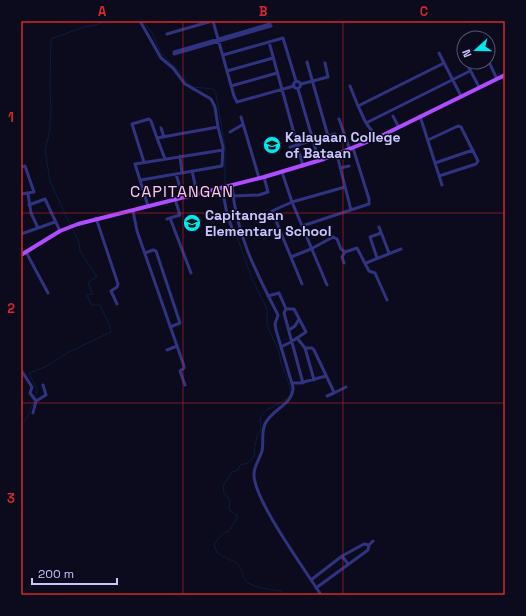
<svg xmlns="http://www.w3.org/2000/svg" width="526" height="616" font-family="'Space Grotesk',sans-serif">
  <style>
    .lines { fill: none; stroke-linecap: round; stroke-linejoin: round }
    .stream { stroke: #071f3f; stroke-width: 1 }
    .minor { stroke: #303380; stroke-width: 3 }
    .major { stroke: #b04cff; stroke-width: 4 }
    .grid { fill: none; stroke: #d62828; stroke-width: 1; stroke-opacity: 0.55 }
    .labels { text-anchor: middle; stroke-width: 3; stroke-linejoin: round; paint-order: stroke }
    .poi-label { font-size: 14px; font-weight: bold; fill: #c8c5ff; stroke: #0c0a1d; text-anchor: start }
    .quarter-label { font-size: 16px; letter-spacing: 1px; fill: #ffc7ef; stroke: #0c0a1d }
    .neatline { fill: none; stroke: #d62828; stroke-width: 1.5 }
    .grid-label { font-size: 13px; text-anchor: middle; font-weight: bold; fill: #d62828 }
  </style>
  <rect width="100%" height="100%" fill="#0c0a1d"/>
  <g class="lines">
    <path class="stream" d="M143 21 152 33 161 53 183 75 188 83 193 87 213 89 216 94 225 147V185
      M225 195V188
      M70 225 50 181 45 150 49 134 51 114 50 83 51 39 84 27 95 25 106 21
      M235 231 252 279 267 309V325L279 352 281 363 287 378 291 393 288 398 273 407 266 410 261 416 260 421 261 429 257 437 254 450 255 455 248 463 240 465 238 470 232 472 223 486 224 493 230 500 229 510 238 516 229 531 224 533 219 538 214 545 217 552C223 557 232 560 236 563 242 567 242 575 245 580 251 588 273 590 281 591L284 595
      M35 398 37 390 29 373 45 367 69 352 111 332 109 324 100 305H91L87 295 92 294 88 282 97 277 80 251 79 243 72 228
      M21 425 27 418 34 401"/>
    <path class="minor" d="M140 21 161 58 173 68 185 84 211 99 215 107 218 127
      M213 21 234 96 237 102 294 86
      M167 34 212 21
      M269 42 303 166
      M174 52 270 24
      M439 53 461 96
      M174 54 271 26
      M223 55 283 38 296 81
      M462 55 464 58
      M488 60 497 79
      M307 62 328 136
      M466 62 479 87
      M227 71 273 58
      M293.5 85a3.5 3.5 0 1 1 7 0a3.5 3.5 0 1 1-7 0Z
      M301 84 328 77 325 63
      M231 86 277 73
      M350 86 358 106
      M298 89 319 161
      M393 116 398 126
      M420 116 442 185
      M241 117 259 178
      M339 119 350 150
      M366 123 470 71
      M161 128 164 137
      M230 132 242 125
      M377 138 366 123 358 106 444 63
      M428 140 458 126 461 127 478 161 476 164 439 176
      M290 147 335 134
      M337 155 351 210
      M180 156 182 173
      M144 162 132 124 149 119 151 121 157 138
      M435 163 473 150
      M21 167 25 166 34 192 21 194
      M340 168 349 166
      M192 171 197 193
      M282 172 292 202 327 285
      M176 174 183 197
      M141 180 222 166 223 147 218 127 157 138 165 159
      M232 185C236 235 256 272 278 315L275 324 276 330 293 387C294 404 272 409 265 424 261 433 264 442 262 451 260 458 254 466 254 474 253 499 306 571 321 595
      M222 188 227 214 233 231
      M28 194 31 213 38 228
      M233 196 259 195 268 192 264 177
      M29 205 45 199 60 231
      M148 206 135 164 223 150
      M133 211 137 231 184 366V368L180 371 185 385
      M96 218 118 284 117 287 111 291 117 304
      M170 218 191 273
      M167 219 180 215 175 199
      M302 226 369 204V199L353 148
      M379 227 389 253
      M21 234 55 222
      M26 252 48 293
      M145 253 153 250 156 251 180 323 170 327
      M291 257 311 249 333 237 337 239 341 249 345 252 357 248 369 271 375 273 387 300
      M377 258 370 237 381 233
      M344 263 342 257 345 252
      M366 263 401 249
      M302 284 272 211 292 202 345 187
      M268 296 279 293 286 309 284 313 303 383
      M289 330 295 326 299 319
      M297 338 305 348 314 380
      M281 347 291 342 306 332 294 309H286
      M305 348H312L314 350 333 390 334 393 327 396
      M167 350 177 346
      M21 370 32 387 30 393 36 401 33 413
      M292 383H300L326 376
      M334 393 346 387
      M36 401 46 395 43 385
      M342 556 348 564
      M311 580 342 556 364 544 369 545 373 541
      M316 588 368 550 369 545
      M21 594 22 595"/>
    <path class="major" d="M21 255 60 231 78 224 264 177 324 159 377 138 505 75"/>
  </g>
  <path class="grid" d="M183 21V595M343 21V595M21 213H505M21 403H505"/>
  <defs>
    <symbol id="university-disc" viewBox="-11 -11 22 22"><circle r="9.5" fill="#00e9f0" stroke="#0c0a1d"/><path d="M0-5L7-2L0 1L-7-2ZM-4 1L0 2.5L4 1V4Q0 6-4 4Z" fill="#111"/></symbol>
    <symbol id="school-disc" viewBox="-11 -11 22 22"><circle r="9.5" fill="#00e9f0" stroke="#0c0a1d"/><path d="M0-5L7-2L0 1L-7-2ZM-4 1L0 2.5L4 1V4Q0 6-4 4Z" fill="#111"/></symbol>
  </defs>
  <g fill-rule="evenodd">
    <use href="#university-disc" x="262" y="135" width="20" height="20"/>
    <use href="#school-disc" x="182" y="213" width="20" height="20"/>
  </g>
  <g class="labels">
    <g class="poi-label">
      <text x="285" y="142">Kalayaan College<tspan x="285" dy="16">of Bataan</tspan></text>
      <text x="205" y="220">Capitangan<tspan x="205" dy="16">Elementary School</tspan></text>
    </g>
    <g class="quarter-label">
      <text x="182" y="197">CAPITANGAN</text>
    </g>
  </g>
  <rect width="526" height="616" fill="none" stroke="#0c0a1d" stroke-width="44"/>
  <g transform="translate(476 50) rotate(249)"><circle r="19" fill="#0c0a1d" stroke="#575577"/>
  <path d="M0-3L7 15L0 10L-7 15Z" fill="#00e9f0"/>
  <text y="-6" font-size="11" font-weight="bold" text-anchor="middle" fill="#c8c5ff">N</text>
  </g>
  <path d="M32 578v6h85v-6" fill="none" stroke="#c8c5ff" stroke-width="2"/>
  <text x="38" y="578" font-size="12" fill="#c8c5ff" stroke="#0c0a1d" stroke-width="3" paint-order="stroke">200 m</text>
  <rect x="22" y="22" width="482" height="572" class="neatline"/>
  <g class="grid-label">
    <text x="102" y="16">A</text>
    <text x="263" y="16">B</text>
    <text x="424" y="16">C</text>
    <text x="11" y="122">1</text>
    <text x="11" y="313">2</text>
    <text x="11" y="503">3</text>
  </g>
</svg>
